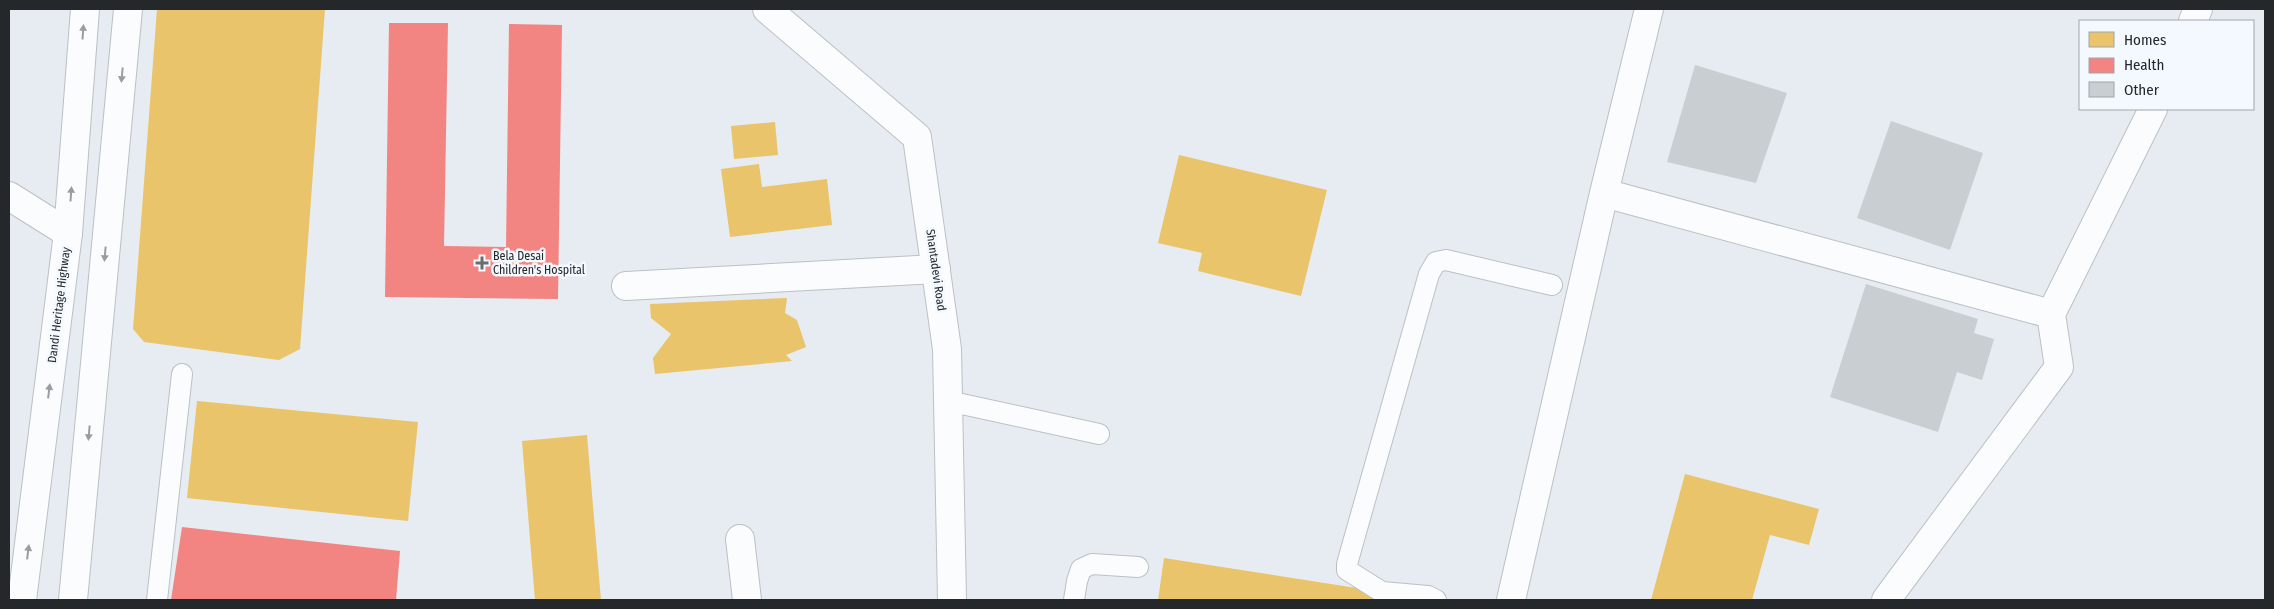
<svg xmlns="http://www.w3.org/2000/svg" width="2274" height="609" font-family="'Fira Sans Condensed',sans-serif">
  <style>
    .homes { fill: #e9c46a }
    .health { fill: #f28482 }
    .building { fill: #c9ced2 }
    .lines { fill: none; stroke-linecap: round; stroke-linejoin: round }
    .lane-casing { stroke: #bcc0c4; stroke-width: 22 }
    .street-casing { stroke: #bcc0c4; stroke-width: 30 }
    .secondary-casing { stroke: #bcc0c4; stroke-width: 30 }
    .highway-casing { stroke: #bcc0c4; stroke-width: 30 }
    .lane { stroke: #fbfcfd; stroke-width: 20 }
    .street { stroke: #fbfcfd; stroke-width: 28 }
    .secondary { stroke: #fbfcfd; stroke-width: 28 }
    .highway { stroke: #fbfcfd; stroke-width: 28 }
    .oneway { fill: #9a9d9e }
    .poi-dot { fill: #686d70; stroke: #f3f9ff; stroke-width: 2 }
    .labels { text-anchor: middle; stroke-width: 5; stroke-linejoin: round; paint-order: stroke }
    .poi-label { font-size: 12px; fill: #24282b; stroke: #f3f9ff; text-anchor: start }
    .street-label { font-size: 12px; fill: #24282b; stroke: #f3f9ff }
  </style>
  <rect width="100%" height="100%" fill="#e6ecf1"/>
  <path class="homes" d="M157 9H325L300 349 279 360 144 342 133 329Z
    M775 122 778 155 734 159 731 126Z
    M1179 155 1327 190 1301 296 1198 271 1202 253 1158 243Z
    M759 164 762 187 827 179 832 225 730 237 721 169Z
    M787 298 785 313 797 320 806 347 786 355 792 361 655 374 653 358 671 334 651 318 650 304Z
    M197 401 418 422 408 521 187 498Z
    M587 435 601 600H535L522 441Z
    M1685 474 1819 509 1809 545 1770 535 1752 600H1651Z
    M1164 558 1382 592 1381 600H1158Z"/>
  <path class="health" d="M389 23H448L444 246 506 247 509 24 562 25 558 299 385 297Z
    M182 527 400 551 396 600H171Z"/>
  <path class="building" d="M1695 65 1787 93 1756 183 1667 162Z
    M1891 121 1983 153 1950 250 1857 218Z
    M1866 284 1978 319 1974 333 1994 339 1982 380 1957 372 1938 432 1830 397Z"/>
  <g class="lines">
    <defs>
      <path id="lane" d="M948 401 1099 434
        M157 600 182 374
        M1074 600 1077 581 1081 569 1092 564 1138 567
        M1436 600 1428 596 1382 592 1347 570V564L1429 274 1436 262 1446 260 1552 285"/>
      <path id="street" d="M2193 21 2198 9
        M1604 193 2051 314
        M9 196 68 233
        M626 286 936 269
        M740 539 747 600
        M1511 600 1604 193 1649 9
        M1886 600 2059 367 2051 314 2153 109"/>
      <path id="secondary" d="M767 9 917 137 947 349 952 600"/>
      <path id="highway" d="M22 600 68 233 85 9
        M73 600 128 9"/>
    </defs>
    <use href="#lane" class="lane-casing"/>
    <use href="#street" class="street-casing"/>
    <use href="#secondary" class="secondary-casing"/>
    <use href="#highway" class="highway-casing"/>
    <use href="#lane" class="lane"/>
    <use href="#street" class="street"/>
    <use href="#secondary" class="secondary"/>
    <use href="#highway" class="highway"/>
  </g>
  <defs><path id="oneway-solid" d="M-6-.8H1V-3.2L6.5 0L1 3.2V.8H-6Z" transform="scale(1.25)"/></defs>
  <g class="oneway">
    <use href="#oneway-solid" transform="translate(83 32) rotate(-86)"/>
    <use href="#oneway-solid" transform="translate(122 75) rotate(95)"/>
    <use href="#oneway-solid" transform="translate(71 194) rotate(-86)"/>
    <use href="#oneway-solid" transform="translate(105 254) rotate(95)"/>
    <use href="#oneway-solid" transform="translate(49 391) rotate(-83)"/>
    <use href="#oneway-solid" transform="translate(89 433) rotate(95)"/>
    <use href="#oneway-solid" transform="translate(28 552) rotate(-83)"/>
  </g>
  <path class="poi-dot" d="M479.5 255.5h5v5h5v5h-5v5h-5v-5h-5v-5h5z"/>
  <g class="labels">
    <g class="poi-label">
      <text x="493" y="260">Bela Desai<tspan x="493" dy="14">Children's Hospital</tspan></text>
    </g>
    <g class="street-label">
      <text transform="translate(936 270) rotate(82)" y="4">Shantadevi Road</text>
      <text transform="translate(59 305) rotate(-83)" y="4">Dandi Heritage Highway</text>
    </g>
  </g>
  <rect width="2274" height="609" fill="none" stroke="#24282b" stroke-width="20"/>
  <rect x="2079" y="20" width="175" height="90" fill="#f3f9ff" stroke="#a0a5aa"/>
  <rect x="2089" y="32" width="25" height="15" fill="#e9c46a" stroke="#a0a5aa"/>
  <text x="2124" y="45" font-size="15" fill="#24282b">Homes</text>
  <rect x="2089" y="58" width="25" height="15" fill="#f28482" stroke="#a0a5aa"/>
  <text x="2124" y="70" font-size="15" fill="#24282b">Health</text>
  <rect x="2089" y="82" width="25" height="15" fill="#c9ced2" stroke="#a0a5aa"/>
  <text x="2124" y="95" font-size="15" fill="#24282b">Other</text>
</svg>
